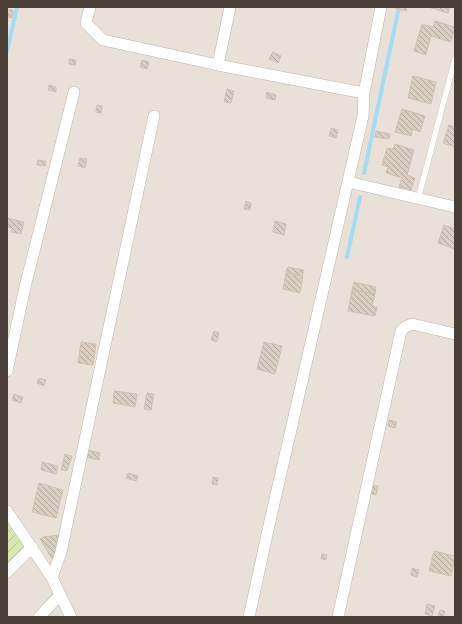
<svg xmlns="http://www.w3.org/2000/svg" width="462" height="624" font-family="Rubik,sans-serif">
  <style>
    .residential { fill: #e9e1d7 }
    .garden { fill: url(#garden-furrows) }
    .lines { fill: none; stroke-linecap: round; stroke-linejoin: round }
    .stream { stroke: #a5dcf2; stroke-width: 4 }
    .building { fill: url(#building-back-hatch); stroke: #d1c1b1 }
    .service-casing { stroke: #c0b6ab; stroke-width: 6 }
    .minor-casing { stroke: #c0b6ab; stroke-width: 12 }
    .service { stroke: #fff; stroke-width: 5.5 }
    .minor { stroke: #fff; stroke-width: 11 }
  </style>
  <defs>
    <pattern id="garden-furrows" width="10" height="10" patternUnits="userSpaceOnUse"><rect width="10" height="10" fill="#d7e9b1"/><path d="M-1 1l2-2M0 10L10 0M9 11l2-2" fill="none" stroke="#bac999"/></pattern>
    <pattern id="building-back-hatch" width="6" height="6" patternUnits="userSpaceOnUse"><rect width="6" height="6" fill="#dacdc1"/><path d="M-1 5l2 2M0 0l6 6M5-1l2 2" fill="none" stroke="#b3a89e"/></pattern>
  </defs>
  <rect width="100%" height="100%" fill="#f5f0e9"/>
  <path class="residential" d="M7 7H455V617H7Z"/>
  <path class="garden" d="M7 521 23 545 32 547 7 571Z"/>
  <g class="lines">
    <path class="stream" d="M7 51 17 7
      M364 173 399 7
      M347 257 360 197"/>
  </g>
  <path class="building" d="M395 7H407L406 11 395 8Z
    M428 7H450L448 13Z
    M7 9 13 10 12 18 7 17Z
    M435 21 455 27 451 42 431 36 426 55 414 51 422 24 433 27Z
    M273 52 281 56 278 63 269 59Z
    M69 59 76 60 75 65 69 64Z
    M142 60 149 62 147 69 140 67Z
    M413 76 436 82 431 104 408 98Z
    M49 85 56 87V92L48 90Z
    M227 89 234 91 231 103 224 102Z
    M267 92 276 95 275 100 266 98Z
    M97 105 102 106 101 113 96 112Z
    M402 109 425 116 420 132 413 129 411 136 395 132Z
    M449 125 455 127V147L443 143Z
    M331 128 338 130 336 138 329 136Z
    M376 131 390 134 389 139 375 137Z
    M395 144 414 150 407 175 415 178 411 190 399 187 402 178 386 173 388 167 382 165 387 148 393 149Z
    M80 158 87 159 85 168 78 166Z
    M38 160 46 161 45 166 37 165Z
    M246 201 251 203 250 210 244 209Z
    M7 218 24 222 21 234 11 232 12 228 7 227Z
    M275 221 286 224 284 235 273 232Z
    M444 225 455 229V249L438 243Z
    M288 267 304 270 302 276 286 272Z
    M286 273 303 277 300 293 283 289Z
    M354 282 376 287 375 294 352 290Z
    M352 290 375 294 372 306 377 307 375 316 348 311Z
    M214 331 219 333 217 342 211 340Z
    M81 342 96 344 93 365 78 363Z
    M264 342 282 346 275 374 257 369Z
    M39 378 46 380 44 386 37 383Z
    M114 391 137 394 135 407 113 403Z
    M147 393 154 394 151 410 144 409Z
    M14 394 23 397 21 403 12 400Z
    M389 420 397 422 395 428 388 426Z
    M88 450 100 453 99 460 87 457Z
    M65 454 72 456 67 471 61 470Z
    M42 462 58 466 56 474 41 470Z
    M128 473 138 476 136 481 126 478Z
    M213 477 218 478 217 485 212 484Z
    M39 483 63 490 56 518 32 512Z
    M369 485 378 486 376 495 368 493Z
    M59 535 56 558 52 559 40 539 43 537Z
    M434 551 455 556 451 576 429 571Z
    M322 554 327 555 326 560 321 559Z
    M412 568 419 570 417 577 411 575Z
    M427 604 435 606 432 616 425 614Z
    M440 610 445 611 443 617 438 616Z"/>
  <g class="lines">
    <defs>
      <path id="service" d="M418 199 455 59"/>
      <path id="minor" d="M90 7 86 23 103 40 218 65 364 93
        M218 65 230 7
        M348 182 455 207
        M7 371 25 287 74 92
        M7 511 52 578 71 617
        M7 572 32 547
        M52 578 61 552 154 116
        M39 617 60 595
        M249 617 270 521 363 116 364 93 381 7
        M338 617 401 331 405 327 412 324 455 334"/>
    </defs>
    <use href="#service" class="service-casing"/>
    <use href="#minor" class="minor-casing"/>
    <use href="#service" class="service"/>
    <use href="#minor" class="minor"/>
  </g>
  <rect width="462" height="624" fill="none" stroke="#493f37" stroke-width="16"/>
</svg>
